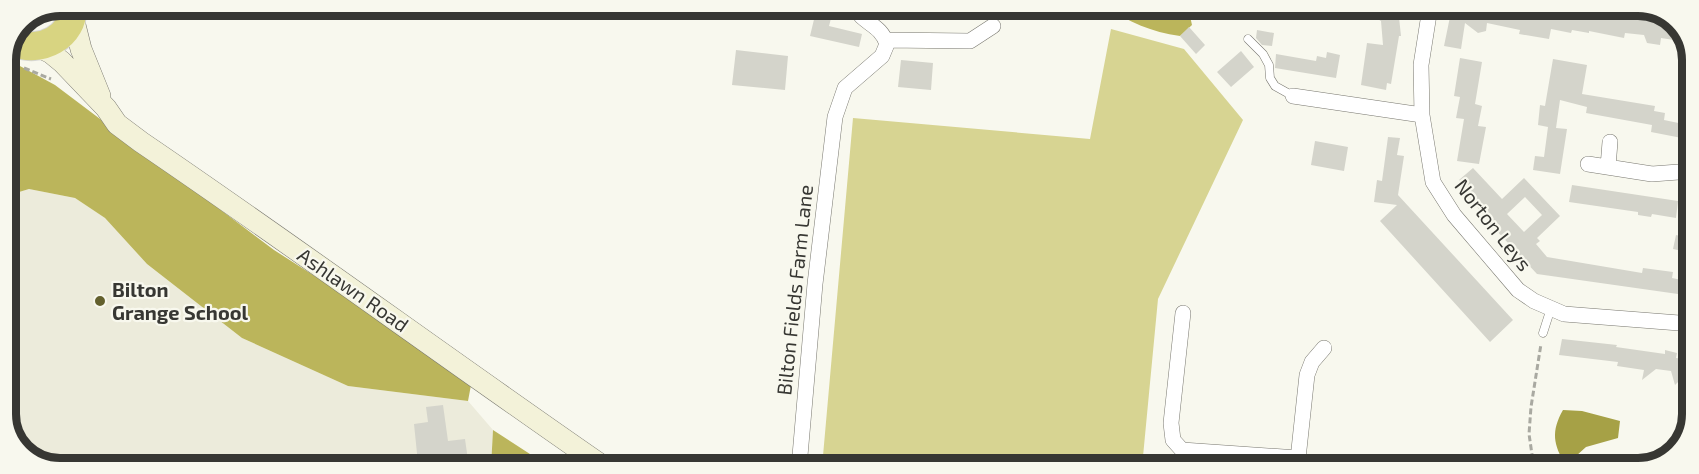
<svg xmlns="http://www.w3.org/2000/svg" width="1699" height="474" font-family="'Exo 2',sans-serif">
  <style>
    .built { fill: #ecebdb }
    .green { fill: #d7d492 }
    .forest { fill: #bbb55b }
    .water { fill: #a6a146 }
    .building { fill: #d4d4cb; fill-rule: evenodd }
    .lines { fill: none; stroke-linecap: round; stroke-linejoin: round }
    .lane-casing { stroke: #78776f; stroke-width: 9 }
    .street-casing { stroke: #78776f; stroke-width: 16 }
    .secondary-casing { stroke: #78776f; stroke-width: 22 }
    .highway-casing { stroke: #d7d7d6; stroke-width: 30 }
    .path { stroke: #a9a9a1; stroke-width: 3; stroke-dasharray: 6 3; stroke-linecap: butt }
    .lane { stroke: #fff; stroke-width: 8 }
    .street { stroke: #fff; stroke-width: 15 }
    .secondary { stroke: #f3f2d9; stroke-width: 21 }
    .highway { stroke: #d8d481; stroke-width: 28 }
    .poi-dot { fill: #63602d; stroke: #f8f8ee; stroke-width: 2 }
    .labels { text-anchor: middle; stroke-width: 4.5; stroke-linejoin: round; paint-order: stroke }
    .street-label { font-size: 20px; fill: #373733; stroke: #f8f8ee }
    .poi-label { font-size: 20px; font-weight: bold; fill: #373733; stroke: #f8f8ee; text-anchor: start }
    .rim { fill: none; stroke: #373733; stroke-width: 8 }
  </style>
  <rect width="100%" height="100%" fill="#f8f8ee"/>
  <path class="built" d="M29 189 75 198 105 218 147 264 242 338 348 386 468 401 493 430 491 467 47 466 19 449 6 420V196Z"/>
  <path class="green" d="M1111 29 1184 49 1243 120 1158 299 1142 467H822L853 118 1090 139Z"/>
  <path class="forest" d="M1105 7H1188L1192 25 1180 36C1151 32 1130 22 1105 7Z
    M7 59 55 85 274 250 388 323 471 385 468 401 348 386 242 338 147 264 105 218 75 198 29 189 6 196Z
    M493 430 550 467H491Z"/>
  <path class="water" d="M1563 410 1582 411 1620 421 1618 438 1586 447 1566 465C1553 445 1551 431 1563 410Z"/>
  <path class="building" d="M817 7H834L829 26 862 34 859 47 810 36Z
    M1357 7 1398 8 1401 36H1399L1391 84 1387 83 1386 90 1361 85 1367 43 1383 45 1381 21Z
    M1445 8H1542L1560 11V8H1566L1632 19V14L1663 19 1680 25 1687 42 1661 38 1660 45 1647 43 1644 35 1625 33 1624 38 1589 31V33L1572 30 1571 33 1551 29 1549 39 1519 34 1520 30 1487 23 1486 31 1478 33 1465 23 1461 49 1444 46 1451 12Z
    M1189 27 1205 45 1196 54 1180 36Z
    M1257 30 1274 33 1272 46 1262 45 1256 38Z
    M736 50 788 56 785 90 732 85Z
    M1241 51 1254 67 1231 87 1217 72Z
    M1327 52 1340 55 1336 78 1275 68 1276 54 1316 61 1317 56 1326 58Z
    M1460 58 1482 62 1475 104 1482 106 1478 126 1486 127 1479 164 1457 161 1464 119 1456 118 1460 97 1454 96Z
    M1553 59 1587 65 1582 94 1655 106 1654 111 1665 113 1664 120 1693 126 1692 140 1651 132 1652 125 1586 113 1587 107 1560 100 1556 128 1567 129 1560 174 1533 170 1535 156 1544 157 1548 127 1538 125 1540 105 1545 106Z
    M901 60 933 63 931 90 898 87Z
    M1388 137 1400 138 1397 155 1404 156 1398 195 1513 320 1490 342 1380 221 1397 205 1374 202 1377 180 1382 181Z
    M1315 141 1348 147 1344 171 1311 165Z
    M1473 168 1502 199 1524 178 1560 216 1537 238 1540 241 1536 244 1547 257 1642 273 1643 268 1673 272 1672 278 1687 281 1685 295 1537 274 1495 229 1470 198 1473 195 1459 180ZM1525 197 1542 215 1524 232 1507 214Z
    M1572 185 1678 201 1676 218 1652 214 1651 217 1638 215V212L1569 202Z
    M1676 235 1692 239V253L1673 249Z
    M1562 339 1617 345 1616 347 1665 354V350L1677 353 1676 358 1692 360 1691 377 1684 376 1675 385 1671 371 1656 369 1642 380 1644 370 1617 366 1618 362 1559 355Z
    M443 405 448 441 465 439 468 460 451 462 450 459 418 463 414 424 428 422 426 407Z"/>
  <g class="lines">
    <defs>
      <path id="lane" d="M1248 39 1263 54 1269 65 1270 78 1275 86 1293 96
        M1543 333 1551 308"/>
      <path id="street" d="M1430 8 1421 65 1422 115 1433 182 1454 215 1518 290 1534 301 1564 314 1692 324
        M886 40 970 41 993 26
        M1293 96 1422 115
        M1588 164 1652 174 1692 171
        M1608 167 1610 142
        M1183 313 1171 423 1173 440 1182 450 1298 458
        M799 467 815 284 835 117 845 88 882 56 887 44C880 23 862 24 855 7
        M1297 468 1307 375 1312 362 1324 348"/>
      <path id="secondary" d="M73 17 81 49 100 96
        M39 47 51 53 62 62 106 108 117 124 141 142C297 248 449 360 604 467"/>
      <path id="highway" d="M14 42C39 55 76 36 72 6"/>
    </defs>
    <use href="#lane" class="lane-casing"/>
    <use href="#street" class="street-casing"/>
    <use href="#secondary" class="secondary-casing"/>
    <use href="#highway" class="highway-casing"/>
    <path class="path" d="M24 68 51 79
      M1534 468 1529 434 1531 407 1541 344"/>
    <use href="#lane" class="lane"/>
    <use href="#street" class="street"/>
    <use href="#secondary" class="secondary"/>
    <use href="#highway" class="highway"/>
  </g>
  <circle class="poi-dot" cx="100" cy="301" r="6"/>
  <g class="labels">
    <g class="street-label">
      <text transform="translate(1493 225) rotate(52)" y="7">Norton Leys</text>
      <text transform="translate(353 290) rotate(35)" y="7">Ashlawn Road</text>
      <text transform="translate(795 290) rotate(-84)" y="7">Bilton Fields Farm Lane</text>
    </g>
    <g class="poi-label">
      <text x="112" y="297">Bilton<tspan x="112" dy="23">Grange School</tspan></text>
    </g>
  </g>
  <path d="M0 0H1699V474H0ZM60 16H1638A44 44 0 0 1 1682 60V414A44 44 0 0 1 1638 458H60A44 44 0 0 1 16 414V60A44 44 0 0 1 60 16Z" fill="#f8f8ee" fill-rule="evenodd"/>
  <path class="rim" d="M60 16H1638A44 44 0 0 1 1682 60V414A44 44 0 0 1 1638 458H60A44 44 0 0 1 16 414V60A44 44 0 0 1 60 16Z"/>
</svg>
